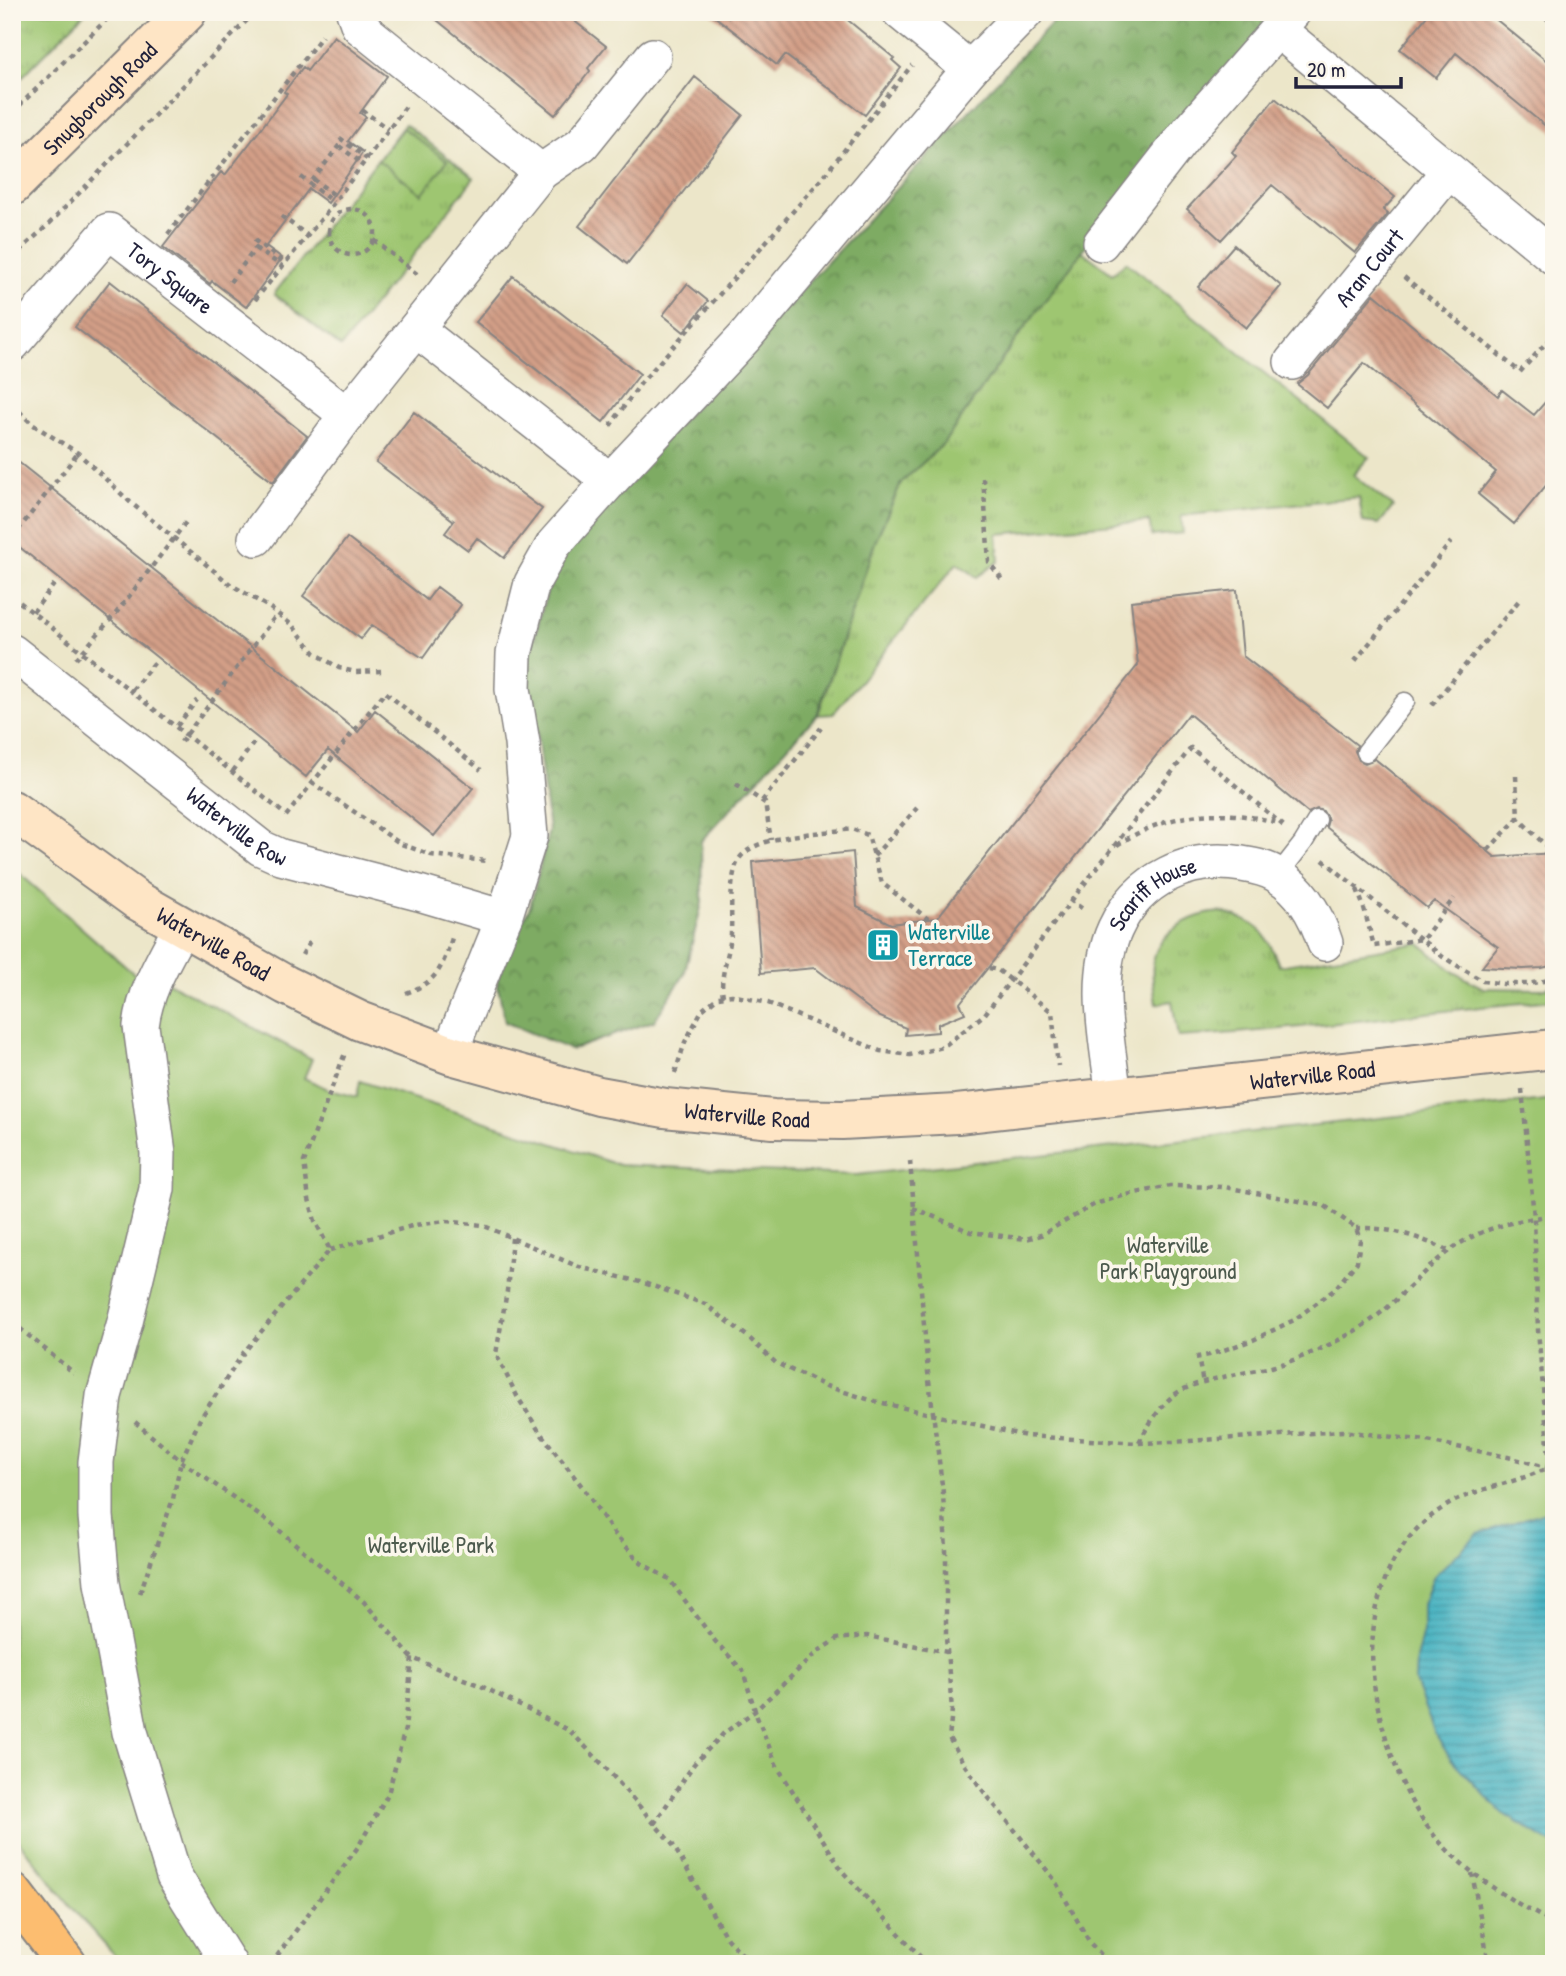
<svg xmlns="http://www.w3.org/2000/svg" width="1566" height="1976" font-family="'Patrick Hand',sans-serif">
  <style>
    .grass { fill: url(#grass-tufts); stroke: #607456; stroke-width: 2 }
    .forest { fill: url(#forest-crowns); stroke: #50664f; stroke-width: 2 }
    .green { fill: #9ec671; stroke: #607456; stroke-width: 2 }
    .water { fill: url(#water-rules); stroke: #336a7e; stroke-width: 2 }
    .building { fill: url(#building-back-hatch) }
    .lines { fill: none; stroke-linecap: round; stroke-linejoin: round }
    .lane-casing { stroke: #878482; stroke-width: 21 }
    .street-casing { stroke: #878482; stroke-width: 38 }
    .secondary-casing { stroke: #878482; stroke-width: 42 }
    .highway-casing { stroke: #878482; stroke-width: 42 }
    .path { stroke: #878482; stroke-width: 4.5; stroke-dasharray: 5 5; stroke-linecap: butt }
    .lane { stroke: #fff; stroke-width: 18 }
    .street { stroke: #fff; stroke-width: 35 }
    .secondary { stroke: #fee5c5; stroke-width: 38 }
    .highway { stroke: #fcbd6f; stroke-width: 38 }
    .labels { text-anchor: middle; stroke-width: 7; stroke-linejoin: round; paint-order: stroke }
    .street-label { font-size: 23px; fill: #22223b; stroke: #fbf7ec }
    .culture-label { font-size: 23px; fill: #0d838f; stroke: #fbf7ec; text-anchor: start }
    .park-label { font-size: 23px; fill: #4d5b4e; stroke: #fbf7ec }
  </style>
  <defs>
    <pattern id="grass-tufts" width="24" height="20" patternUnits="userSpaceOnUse" patternTransform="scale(1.75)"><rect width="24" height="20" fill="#9ec671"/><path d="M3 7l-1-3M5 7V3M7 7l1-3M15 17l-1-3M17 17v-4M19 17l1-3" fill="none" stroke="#88aa63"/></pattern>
    <pattern id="forest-crowns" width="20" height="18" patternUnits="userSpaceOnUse" patternTransform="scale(1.75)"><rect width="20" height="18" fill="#7eab63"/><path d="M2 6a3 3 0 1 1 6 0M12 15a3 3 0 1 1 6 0" fill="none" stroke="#678b53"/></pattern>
    <pattern id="water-rules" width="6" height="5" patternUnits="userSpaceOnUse" patternTransform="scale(1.75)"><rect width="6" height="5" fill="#44b2c1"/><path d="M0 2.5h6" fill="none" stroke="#38909e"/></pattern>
    <pattern id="building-back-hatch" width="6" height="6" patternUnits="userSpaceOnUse" patternTransform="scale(1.75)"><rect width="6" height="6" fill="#d39f87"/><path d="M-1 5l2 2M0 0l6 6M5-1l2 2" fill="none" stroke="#ab8170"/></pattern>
  </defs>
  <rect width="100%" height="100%" fill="#fbf7ec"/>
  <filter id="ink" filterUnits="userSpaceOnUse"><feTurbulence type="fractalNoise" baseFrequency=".0143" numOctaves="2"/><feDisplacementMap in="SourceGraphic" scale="14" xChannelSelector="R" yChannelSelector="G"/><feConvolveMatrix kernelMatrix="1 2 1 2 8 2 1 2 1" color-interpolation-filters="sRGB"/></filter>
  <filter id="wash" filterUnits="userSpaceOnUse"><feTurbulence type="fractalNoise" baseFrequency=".00686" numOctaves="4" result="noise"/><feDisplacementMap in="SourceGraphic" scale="28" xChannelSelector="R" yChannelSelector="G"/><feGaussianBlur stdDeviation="1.57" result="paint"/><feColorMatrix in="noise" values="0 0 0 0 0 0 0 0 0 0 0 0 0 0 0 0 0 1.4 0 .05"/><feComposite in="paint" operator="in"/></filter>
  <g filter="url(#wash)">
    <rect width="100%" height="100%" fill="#ece6c9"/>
    <path class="grass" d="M12 12H86L12 87Z
      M405 124 474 178 341 347 274 294Z
      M1082 251 1112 274 1126 262 1369 457 1353 475 1393 507 1379 524 1363 522 1359 497 1181 516 1183 533 1152 536 1149 521 997 534 999 561 977 577 957 563 833 714 818 715 875 542 901 482 943 444 1019 335Z
      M1221 912C1258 923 1266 929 1279 966L1419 943 1454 972 1483 988 1541 989 1554 986V1000C1428 1011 1304 1030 1178 1037L1172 1001 1156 1004C1154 989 1150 969 1155 954 1165 927 1194 914 1221 912Z"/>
    <path class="forest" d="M1062 12H1282L1180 121 1019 335 943 444 901 483 875 542 817 715 701 841 702 903 684 975 654 1021 571 1050 505 1022 497 982 504 959 530 907 549 830 538 742 526 669 554 566 744 351Z"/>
    <path class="green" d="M403 128 447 161 422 194 378 160Z
      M12 867 150 988 166 981 312 1059 304 1078 330 1090 357 1097 360 1081 619 1165 856 1175 1554 1099V1964H122L79 1916 12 1833Z"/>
    <path class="water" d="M1554 1509V1710L1551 1712 1550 1731 1554 1740V1845L1502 1813 1451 1759 1435 1734 1415 1682 1416 1659 1423 1631V1604L1434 1576 1478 1534Z"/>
    <g id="blocks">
      <path class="building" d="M427 12H563L606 46 588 68 590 71 555 115Z
        M709 12H838L894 58 892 60 901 68 865 115 785 55 777 65Z
        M1430 12H1487L1554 67V133L1456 53 1436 78 1400 49Z
        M334 36 387 76 360 113 366 117 348 141 363 152 328 203 309 189 266 246 282 258 246 307 212 281 210 284 163 247 221 172 225 175 250 143 287 94 284 92 303 67 307 71Z
        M695 77 743 115 627 264 579 226Z
        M1275 98 1395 197 1383 210 1388 214 1355 253 1272 185 1221 240 1187 209 1236 156 1232 152Z
        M1234 245 1281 286 1246 328 1198 287Z
        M513 276 640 374 603 422 476 322Z
        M110 281 307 436 273 482 75 327Z
        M687 284 708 301 684 332 663 315Z
        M1374 294 1498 396 1502 390 1534 415 1554 392V476L1514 524 1478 494 1496 472 1364 363 1327 408 1297 384 1308 375Z
        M414 412 542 509 504 558 477 538 468 550 445 533 454 521 376 462Z
        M12 457 358 732 375 710 473 788 434 836 328 750 306 777 12 541Z
        M347 538 427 600 437 587 461 605 423 658 372 625 361 639 303 596Z
        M1237 590 1243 656 1357 745 1355 751 1359 760 1365 763 1375 759 1495 857 1554 853V965L1542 968 1523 969 1482 967 1498 947 1434 901 1427 908 1326 827 1328 820 1323 811 1317 809 1308 813 1189 714 960 1003 965 1013 938 1024V1032L905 1035 906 1028 880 1017 815 968 761 973 753 862 853 852 857 907 891 924 937 918 1138 665 1131 601Z"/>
    </g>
  </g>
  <g filter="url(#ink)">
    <use href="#blocks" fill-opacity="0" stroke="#878482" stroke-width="2"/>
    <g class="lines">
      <defs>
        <path id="lane" d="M1366 752 1405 702
          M1278 875 1303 843 1317 820"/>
        <g id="street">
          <path d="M354 12 359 26 541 172"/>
          <path d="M900 12 970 69"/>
          <path d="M1277 29 1554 257"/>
          <path d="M1101 243 1185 135 1293 12"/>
          <path d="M416 329 610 481"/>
          <path id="s1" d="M12 344 109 231 347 415"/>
          <path id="s2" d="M1292 362 1448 172"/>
          <path d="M256 538 347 415 541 172 582 144 653 56"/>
          <path id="s3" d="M12 652 261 848 281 857 419 893 504 918"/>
          <path d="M182 926C165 958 145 990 141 1026L158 1153 157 1189 125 1322 104 1396 96 1462V1516L102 1583 130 1732 174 1876 229 1964"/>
          <path d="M451 1055 458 1032 504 918 530 836 522 743 513 689 514 654 532 583 554 544 610 481 745 337 970 69 1026 12"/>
          <path id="s4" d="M1114 1097C1108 1044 1092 979 1115 929 1138 879 1189 855 1242 864 1254 866 1267 868 1277 875 1302 890 1317 917 1325 943"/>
        </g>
        <g id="secondary">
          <path id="s5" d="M12 186 187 12"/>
          <path id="s6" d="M12 810 138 901 286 985 360 1021 451 1055 599 1096 665 1108 773 1119 842 1120 957 1114 1554 1049"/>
        </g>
        <path id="highway" d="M12 1892 67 1964"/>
      </defs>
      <use href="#lane" class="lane-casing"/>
      <use href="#street" class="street-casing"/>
      <use href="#secondary" class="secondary-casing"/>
      <use href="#highway" class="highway-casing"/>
      <path class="path" d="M1538 12 1554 24
        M727 18 732 12
        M362 110 388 129
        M12 113 114 12
        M340 138 367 159
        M339 146 363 164
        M301 177 333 202
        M313 179 337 197
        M312 181 341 143
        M329 232a23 23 0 1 1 46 0a23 23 0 1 1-46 0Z
        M281 216 307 235
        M168 234 322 36
        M254 240 285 263
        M374 240 417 274
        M255 248 282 266
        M12 258 51 222 255 12
        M1404 277 1520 372 1554 334
        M230 282 258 245
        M255 300 327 212 406 106
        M12 404 32 424 78 453 130 502 230 584 270 608 292 625 315 653 339 668 355 672 384 671
        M610 426 641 383 819 182 912 65
        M983 478 989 562 1003 581
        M12 538 78 453
        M12 596 286 815
        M33 612 56 582
        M76 659 117 612 187 521
        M1355 661 1451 542
        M132 690 155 662
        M1432 705 1521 598
        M177 726 197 700
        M181 742 277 614
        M233 771 255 741
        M1516 776 1518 818 1549 849
        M311 782 401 844 431 855 487 861
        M736 784 765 803 771 840
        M762 801 821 728
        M286 816 385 692 481 770
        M1117 845C1169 812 1220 807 1279 823
        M1488 850 1518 818
        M874 856 917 808
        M1323 860 1443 957 1483 981 1504 984H1528L1554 979
        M1357 889 1363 905 1374 946 1423 939 1454 898
        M1071 901 1191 748 1285 827
        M302 955 311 939
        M989 968 998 970 1052 1012 1058 1066
        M406 993C437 982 442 968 452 938
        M723 996C719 974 730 955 731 933 732 910 729 884 737 863 748 834 824 833 852 829L868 835 882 883 928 919
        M675 1073 685 1042 702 1010 718 997 732 995 768 1003 880 1051 910 1055 943 1047 985 1014 1071 901 1086 911
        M1522 1089 1534 1217 1538 1330 1550 1468
        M910 1161 928 1372 943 1493 946 1551V1638L952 1710 949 1738 964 1764 980 1787 1054 1879 1090 1943 1110 1964
        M913 1208 971 1232 1026 1239 1041 1235 1095 1204 1126 1195 1170 1186 1225 1187 1325 1206 1356 1228 1360 1240 1357 1262 1334 1290 1294 1320 1253 1340 1209 1355 1198 1357 1203 1383
        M1356 1228C1390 1227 1419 1237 1449 1251
        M512 1238 507 1291 496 1354 517 1396 539 1431 584 1489 613 1532 641 1563 669 1579 715 1641 743 1671 757 1717 777 1766 843 1872 927 1964
        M330 1250 415 1225 446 1221 482 1225 579 1267 644 1283 705 1304 747 1336 776 1363 826 1386 870 1400 1026 1436 1138 1443 1173 1442 1343 1431 1427 1441 1508 1457 1550 1468
        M12 1322 74 1373
        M135 1422 181 1461 273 1525 364 1602 412 1658 481 1686 570 1731 606 1768 673 1845 727 1939 752 1964
        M1139 1442C1148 1426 1159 1407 1174 1395 1196 1378 1253 1373 1282 1364 1307 1356 1342 1340 1364 1325 1396 1305 1419 1273 1449 1251 1479 1228 1517 1220 1554 1215
        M1554 1467C1542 1470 1530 1476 1519 1479 1497 1486 1474 1491 1453 1502 1370 1546 1359 1649 1384 1731 1395 1770 1411 1809 1438 1840 1469 1875 1512 1902 1554 1923
        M140 1593 173 1499 181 1461 200 1419 244 1352 330 1250 315 1221 309 1199 304 1162 345 1053
        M654 1824 694 1764 724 1733 755 1711 817 1652 837 1639 867 1636 947 1652
        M1472 1873 1489 1964
        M271 1964 358 1847 388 1794 405 1729 412 1658"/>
      <use href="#lane" class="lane"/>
      <use href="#street" class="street"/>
      <use href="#secondary" class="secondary"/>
      <use href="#highway" class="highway"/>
    </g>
  </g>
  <defs>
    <symbol id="building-square" viewBox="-11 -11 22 22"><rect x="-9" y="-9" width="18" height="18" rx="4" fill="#0f9aa8" stroke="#fbf7ec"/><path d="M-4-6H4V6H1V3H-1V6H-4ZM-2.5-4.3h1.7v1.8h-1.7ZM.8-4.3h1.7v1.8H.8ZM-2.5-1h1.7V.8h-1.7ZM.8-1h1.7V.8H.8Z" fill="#fff"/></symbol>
  </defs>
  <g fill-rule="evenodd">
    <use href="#building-square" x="864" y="926" width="38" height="38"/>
  </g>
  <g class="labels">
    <g class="street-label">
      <text dy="8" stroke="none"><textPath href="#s5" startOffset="124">Snugborough Road</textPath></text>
      <text dy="8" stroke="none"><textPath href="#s2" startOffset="122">Aran Court</textPath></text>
      <text dy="8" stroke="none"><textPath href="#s1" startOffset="226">Tory Square</textPath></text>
      <text dy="8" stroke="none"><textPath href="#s3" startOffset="285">Waterville Row</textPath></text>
      <text dy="8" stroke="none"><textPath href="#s4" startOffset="224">Scariff House</textPath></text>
      <text dy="8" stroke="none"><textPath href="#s6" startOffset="242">Waterville Road</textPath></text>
      <text dy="8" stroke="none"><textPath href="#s6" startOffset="1376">Waterville Road</textPath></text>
      <text dy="8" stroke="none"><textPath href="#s6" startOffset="808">Waterville Road</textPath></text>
    </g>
    <g class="culture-label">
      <text x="908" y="940">Waterville<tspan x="908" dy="26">Terrace</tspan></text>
    </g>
    <g class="park-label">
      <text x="1168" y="1253">Waterville<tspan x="1168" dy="26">Park Playground</tspan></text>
      <text x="431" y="1553">Waterville Park</text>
    </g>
  </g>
  <rect width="1566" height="1976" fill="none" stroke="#fbf7ec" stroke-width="42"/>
  <path d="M1296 77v10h105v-10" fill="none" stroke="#22223b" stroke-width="3.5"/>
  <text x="1307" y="77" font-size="21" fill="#22223b" stroke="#fbf7ec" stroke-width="5" paint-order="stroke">20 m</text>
</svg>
